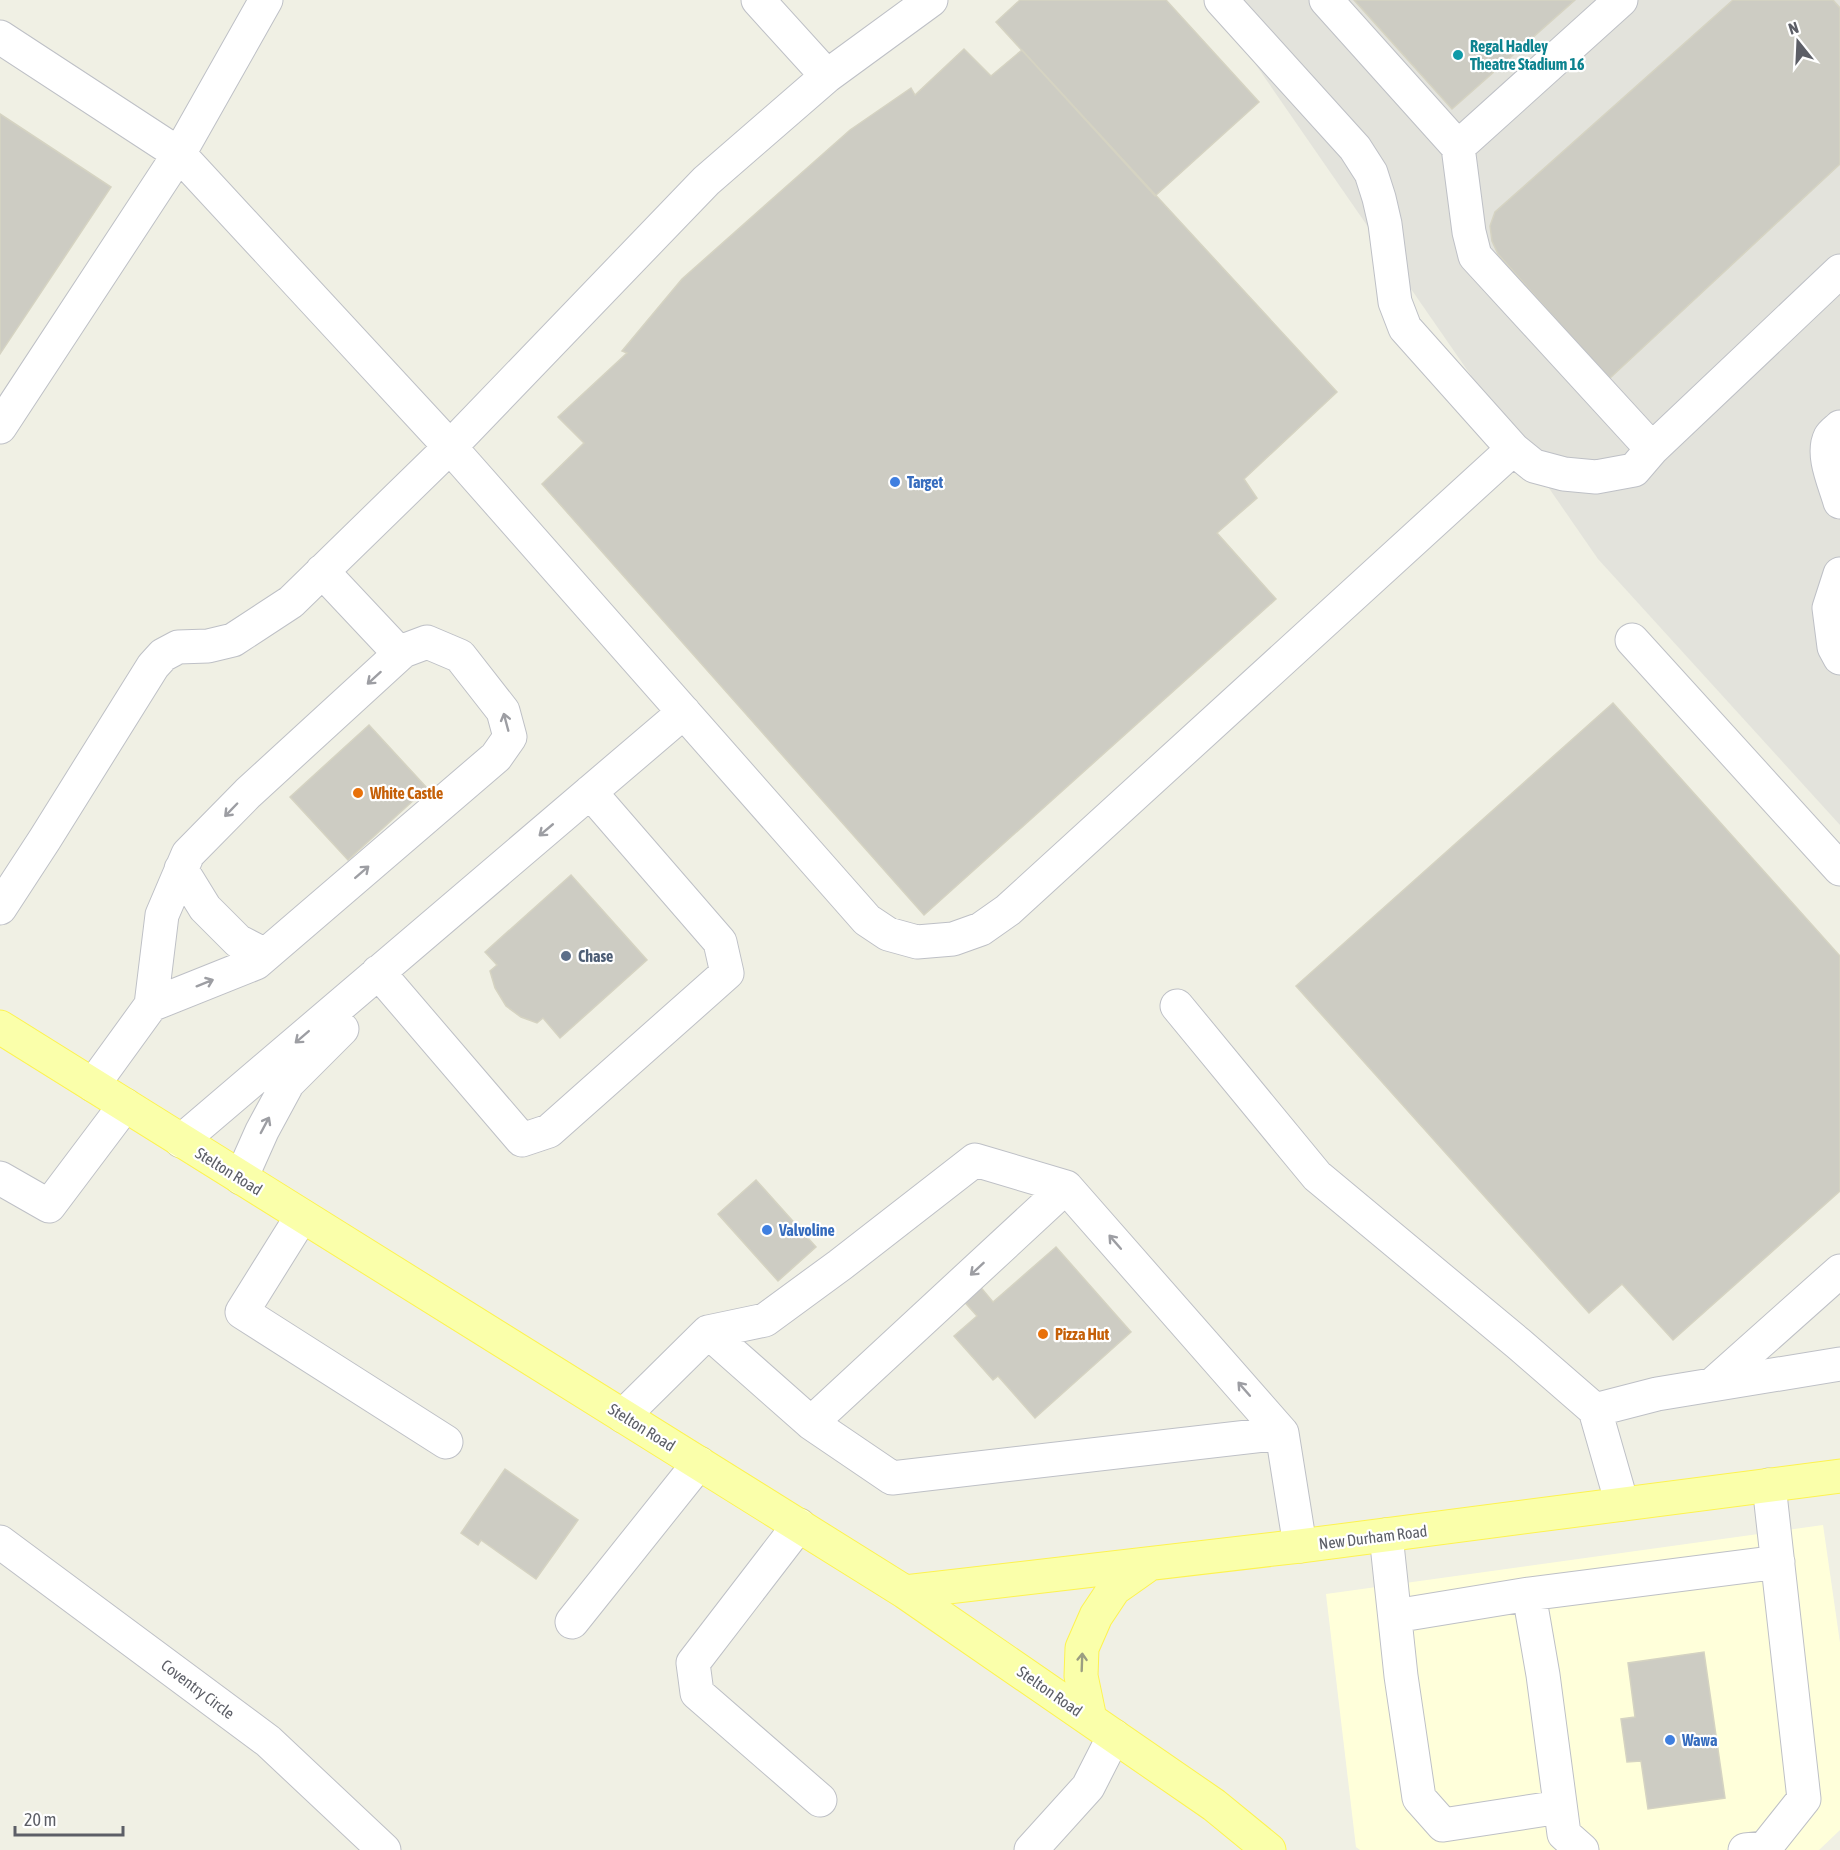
<svg xmlns="http://www.w3.org/2000/svg" width="1840" height="1850" font-family="'Asap Condensed',sans-serif">
  <style>
    .commercial { fill: #ffffda }
    .industrial { fill: #e3e3dc }
    .building { fill: #cdccc3; stroke: #d5d3c2; stroke-width: 1.5 }
    .lines { fill: none; stroke-linecap: round; stroke-linejoin: round }
    .minor-casing { stroke: #bec0c6; stroke-width: 35 }
    .major-casing { stroke: #fdf350; stroke-width: 35 }
    .minor { stroke: #fff; stroke-width: 33 }
    .major { stroke: #faffaa; stroke-width: 33 }
    .oneway { stroke: #9d9ea3 }
    .oneway2 { stroke: #9b9e81 }
    .culture-dot { fill: #0f9aa8; stroke: #fff; stroke-width: 2 }
    .shop-dot { fill: #3f7fe0; stroke: #fff; stroke-width: 2 }
    .food-dot { fill: #e8710a; stroke: #fff; stroke-width: 2 }
    .service-dot { fill: #5c6f8a; stroke: #fff; stroke-width: 2 }
    .labels { text-anchor: middle; stroke-width: 4.5; stroke-linejoin: round; paint-order: stroke }
    .culture-label { font-size: 16px; font-weight: bold; fill: #0d838f; stroke: #fff; text-anchor: start }
    .shop-label { font-size: 16px; font-weight: bold; fill: #366cbe; stroke: #fff; text-anchor: start }
    .food-label { font-size: 16px; font-weight: bold; fill: #c56008; stroke: #fff; text-anchor: start }
    .service-label { font-size: 16px; font-weight: bold; fill: #4e5e75; stroke: #fff; text-anchor: start }
    .street-label { font-size: 16px; fill: #5c5e66; stroke: #fff }
  </style>
  <rect width="100%" height="100%" fill="#f0f0e4"/>
  <path class="commercial" d="M1823 1525 1840 1643V1830L1819 1850H1360L1356 1847 1326 1594Z"/>
  <path class="industrial" d="M1211 0H1840V825L1598 559Z"/>
  <path class="building" d="M1020 0H1166L1259 102 1155 196 996 22Z
    M1354 0H1575L1452 109Z
    M1733 0H1833L1840 8V164L1609 379 1498 254 1492 241 1490 226 1495 212Z
    M964 49 991 76 1022 50 1337 392 1244 479 1257 498 1217 533 1276 599 924 915 542 484 584 443 558 417 627 353 622 351 682 279 850 130 911 88 915 95Z
    M0 114 111 187 0 354Z
    M1613 703 1840 956V1191L1673 1340 1622 1284 1589 1313 1296 986Z
    M369 725 427 788 348 860 290 797Z
    M571 875 647 960 560 1038 543 1018 537 1023 521 1017 506 1006 495 988 490 971 497 965 485 952Z
    M756 1180 816 1247 778 1281 718 1214Z
    M1056 1247 1131 1332 1035 1418 998 1376 993 1380 954 1336 977 1316 961 1298 978 1284 993 1302Z
    M505 1469 578 1520 536 1579 481 1540 478 1545 461 1533Z
    M1704 1652 1725 1798 1648 1809 1641 1761 1627 1762 1621 1719 1635 1717 1628 1663Z"/>
  <g class="lines">
    <defs>
      <path id="minor" d="M1221 0 1355 148 1371 173 1379 198 1385 224 1395 302 1405 328 1513 449 1534 466 1564 474 1596 477 1634 470 1652 449 1840 271
        M1326 0 1458 147
        M1621 0 1458 147 1469 232 1475 256 1652 449
        M0 37 179 154 450 447 706 181 827 76 758 0
        M827 76 931 0
        M0 427 179 154 266 0
        M1840 427C1837 430 1832 433 1830 437 1821 455 1835 484 1840 502
        M322 571 400 654
        M1840 574 1829 608 1834 647 1840 658
        M1632 640 1840 869
        M181 869 205 908 238 941 265 955
        M0 908 45 839 153 666 163 655 178 647 208 646 233 640 291 602 450 447 867 920 888 934 917 942 953 939 981 929 1008 910 1513 449
        M378 972 522 1140 549 1131 727 973 720 942 590 792
        M1177 1006 1317 1176 1519 1344 1595 1410
        M93 1085 151 1005 162 915 188 854 248 793 403 651 427 642 460 656 503 711 510 737 496 757 256 963 151 1005
        M181 1141 684 712
        M0 1178 49 1206 125 1105
        M241 1178 262 1131 288 1083 342 1029
        M302 1216 242 1312 446 1442
        M708 1332 811 1423 892 1478 1282 1433
        M1712 1385 1840 1271
        M623 1416 708 1332 765 1320 840 1265 975 1160 1066 1187
        M811 1423 1066 1187 1282 1433 1300 1546
        M1622 1504 1595 1410 1657 1394 1840 1364
        M799 1525 693 1663 697 1693 820 1800
        M1386 1535 1401 1676 1419 1798 1443 1825 1560 1807
        M0 1542 268 1741 384 1850
        M1529 1594 1543 1675 1564 1834 1582 1850
        M1395 1616 1529 1594 1778 1562
        M572 1622 699 1463
        M1031 1850 1088 1787 1114 1736
        M1745 1850 1765 1848 1804 1799 1769 1485"/>
      <path id="major" d="M0 1027 905 1592 1214 1805 1269 1850
        M905 1592 1300 1546 1840 1476
        M1090 1719 1081 1676 1082 1648 1096 1616 1114 1589 1148 1565"/>
    </defs>
    <use href="#minor" class="minor-casing"/>
    <use href="#major" class="major-casing"/>
    <use href="#minor" class="minor"/>
    <use href="#major" class="major"/>
  </g>
  <defs><path id="oneway-shaft" d="M-6 0H5M1.5-3L5.5 0L1.5 3" fill="none" stroke-width="1.6" stroke-linecap="round" stroke-linejoin="round" transform="scale(1.5)"/></defs>
  <g class="oneway">
    <use href="#oneway-shaft" transform="translate(374 678) rotate(138)"/>
    <use href="#oneway-shaft" transform="translate(506 722) rotate(-105)"/>
    <use href="#oneway-shaft" transform="translate(231 810) rotate(134)"/>
    <use href="#oneway-shaft" transform="translate(546 830) rotate(140)"/>
    <use href="#oneway-shaft" transform="translate(362 872) rotate(-41)"/>
    <use href="#oneway-shaft" transform="translate(205 983) rotate(-22)"/>
    <use href="#oneway-shaft" transform="translate(302 1037) rotate(139)"/>
    <use href="#oneway-shaft" transform="translate(265 1125) rotate(-62)"/>
    <use href="#oneway-shaft" transform="translate(1115 1242) rotate(-131)"/>
    <use href="#oneway-shaft" transform="translate(977 1269) rotate(137)"/>
    <use href="#oneway-shaft" transform="translate(1244 1389) rotate(-131)"/>
  </g>
  <use class="oneway2" href="#oneway-shaft" transform="translate(1082 1662) rotate(-88)"/>
  <circle class="culture-dot" cx="1458" cy="55" r="6"/>
  <g class="shop-dot">
    <circle cx="895" cy="482" r="6"/>
    <circle cx="767" cy="1230" r="6"/>
    <circle cx="1670" cy="1740" r="6"/>
  </g>
  <g class="food-dot">
    <circle cx="358" cy="793" r="6"/>
    <circle cx="1043" cy="1334" r="6"/>
  </g>
  <circle class="service-dot" cx="566" cy="956" r="6"/>
  <g class="labels">
    <g class="culture-label">
      <text x="1470" y="52">Regal Hadley<tspan x="1470" dy="18">Theatre Stadium 16</tspan></text>
    </g>
    <g class="shop-label">
      <text x="907" y="488">Target</text>
      <text x="779" y="1236">Valvoline</text>
      <text x="1682" y="1746">Wawa</text>
    </g>
    <g class="food-label">
      <text x="370" y="799">White Castle</text>
      <text x="1055" y="1340">Pizza Hut</text>
    </g>
    <g class="service-label">
      <text x="578" y="962">Chase</text>
    </g>
    <g class="street-label">
      <text transform="translate(229 1171) rotate(32)" y="6">Stelton Road</text>
      <text transform="translate(642 1427) rotate(32)" y="6">Stelton Road</text>
      <text transform="translate(1373 1537) rotate(-7)" y="6">New Durham Road</text>
      <text transform="translate(198 1689) rotate(37)" y="6">Coventry Circle</text>
      <text transform="translate(1050 1691) rotate(35)" y="6">Stelton Road</text>
    </g>
  </g>
  <g transform="translate(1798 42) rotate(342)" stroke="#ffffff" stroke-width="4.5" paint-order="stroke">
  <path d="M0-4.5L10 22L0 15L-10 22Z" fill="#5c5e66"/>
  <text y="-9" font-size="16" font-weight="bold" text-anchor="middle" fill="#5c5e66">N</text>
  </g>
  <path d="M15 1826v9h108v-9" fill="none" stroke="#5c5e66" stroke-width="3"/>
  <text x="24" y="1826" font-size="18" fill="#5c5e66" stroke="#ffffff" stroke-width="4.5" paint-order="stroke">20 m</text>
</svg>
